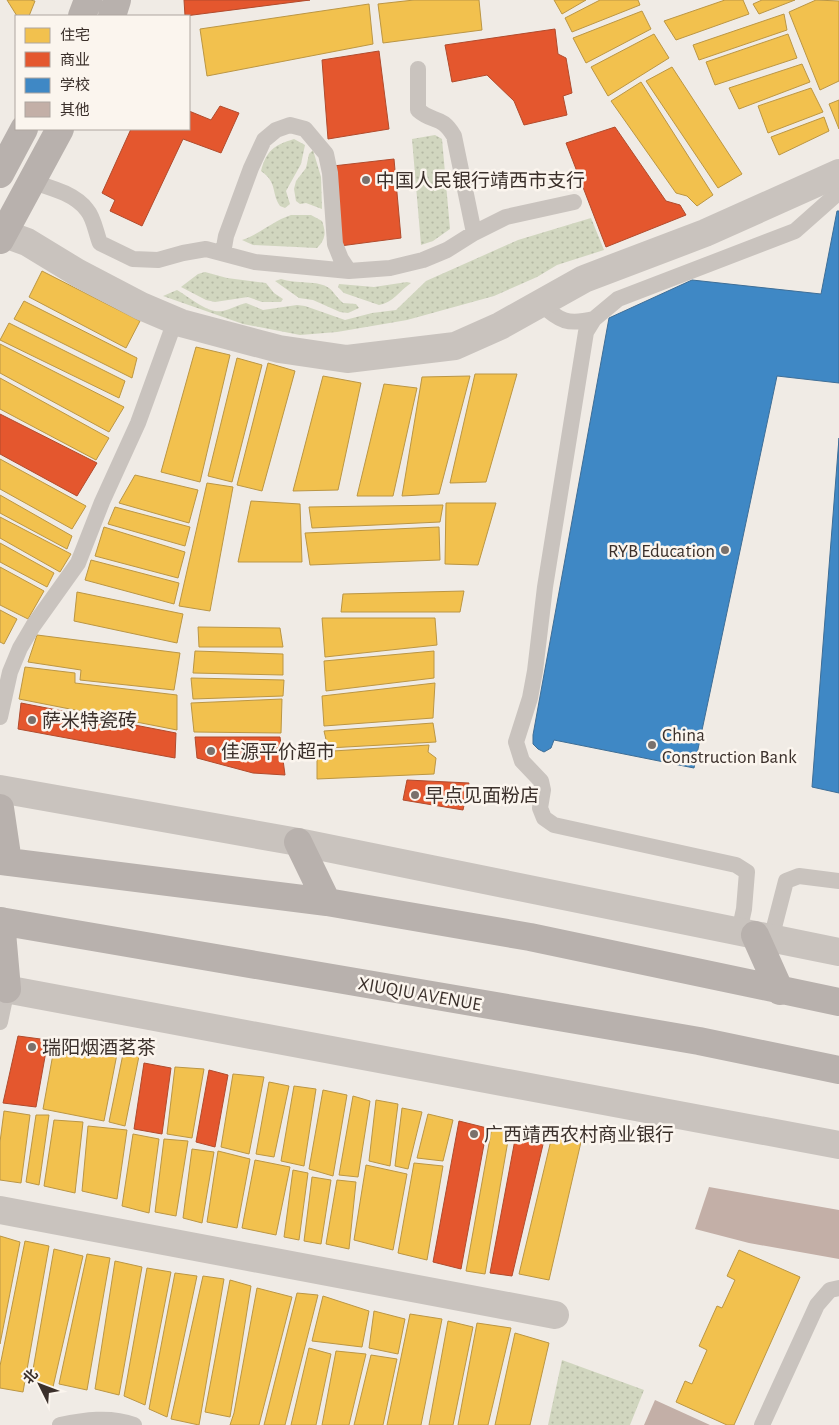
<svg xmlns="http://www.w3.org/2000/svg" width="839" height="1425" font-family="'Alegreya Sans','Noto Sans SC',sans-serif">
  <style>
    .grass { fill: url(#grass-dots) }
    .homes { fill: #f2c14e; stroke: #bb9644 }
    .shops { fill: #e4572e; stroke: #b14b2d }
    .schools { fill: #3f88c5; stroke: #3e6e97 }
    .building { fill: #c3afa7 }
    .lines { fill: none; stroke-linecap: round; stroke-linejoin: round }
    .lane { stroke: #c9c3be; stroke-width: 16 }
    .street { stroke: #c9c3be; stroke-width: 28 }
    .primary { stroke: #b8b1ad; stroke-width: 28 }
    .poi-dot { fill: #7a716c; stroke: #fbf5ee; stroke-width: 2 }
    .labels { text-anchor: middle; stroke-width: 5; stroke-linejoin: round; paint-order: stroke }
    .poi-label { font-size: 19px; fill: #3b302b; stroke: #fbf5ee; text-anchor: start }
    .street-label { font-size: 19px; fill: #3b302b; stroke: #fbf5ee }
  </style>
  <defs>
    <pattern id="grass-dots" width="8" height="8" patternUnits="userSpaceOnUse" patternTransform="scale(1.25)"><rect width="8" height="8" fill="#d1d6bf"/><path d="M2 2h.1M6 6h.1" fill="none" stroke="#b4b8a4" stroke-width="1.8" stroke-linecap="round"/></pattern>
  </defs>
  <rect width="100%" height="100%" fill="#f0ebe5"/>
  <path class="grass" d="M435 135 442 139 450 229 433 241 421 245 412 139Z
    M294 139 305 145 301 164 286 191 290 204 285 208 280 206C271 193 278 183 261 171 266 151 274 145 294 139Z
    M313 150 321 177 322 209 306 203 300 204 296 201 294 189 296 181 306 168 309 154Z
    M291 215H311L322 221C326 232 326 239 317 248L253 245 242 240C260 234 273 221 291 215Z
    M591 218 604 250 557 265 537 277 494 296 407 320 337 332 300 335 243 324 163 296 177 290C189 297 208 314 223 311 231 309 238 305 246 303L263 310 297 305 305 306 345 320 372 313 396 310 426 281 518 240Z
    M205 272 227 278 266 283 274 293 283 299 281 302H262L248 297 215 302 206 300 181 287 198 274Z
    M281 279C295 284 319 280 329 288 334 292 337 298 343 303L356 304 359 308 348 313 340 312 313 300 299 298 275 281Z
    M407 282 411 283C399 291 393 303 379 305L344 293 338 287 339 284 374 287Z
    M562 1360 644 1390 630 1425H548Z"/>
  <path class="homes" d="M7 0H30L35 1 29 16H17Z
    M414 0H479L482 30 383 43 378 4Z
    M554 0H586L562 14Z
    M600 0H638L640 5 572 32 565 18Z
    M725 0H743L749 14 676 40 664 21Z
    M762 0H795L759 14 753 4Z
    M816 0 839 1V81L820 90 789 12Z
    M369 4 373 44 207 76 200 29Z
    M642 11 651 29 586 63 573 38Z
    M784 14 787 30 699 60 693 45Z
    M654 34 669 58 608 96 591 67Z
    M788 34 797 58 715 85 706 62Z
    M802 64 810 82 739 109 729 88Z
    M672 67 742 174 718 188 646 81Z
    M641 82 713 195 697 206 687 196 676 193 611 101Z
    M811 88 823 112 768 133 758 106Z
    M839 100V129L829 104Z
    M824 117 829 131 779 155 771 137Z
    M42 271 140 321 126 348 29 297Z
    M24 301 137 358 132 378 14 319Z
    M9 323 125 381 119 398 0 340Z
    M0 344 124 407 109 432 0 373Z
    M196 347 230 355 200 482 161 472Z
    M615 354 689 370 682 404 670 402 665 428 678 431 682 414 701 418 704 409 741 417 735 448 745 450 733 504 726 502 722 521 666 509 669 497 651 493 628 607 655 613 659 595 703 604 699 622 710 624 701 670 695 671 686 712 650 705 652 697 637 693 643 668 620 663 612 700 625 703 618 735 549 720 559 675 554 670 560 642 580 647 588 609 561 604 569 568 577 570 592 501 581 498 589 464 608 468 615 434 592 429 600 393 606 395Z
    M237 358 262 365 232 482 208 476Z
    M268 363 295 371 262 491 237 485Z
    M475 374H517L486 482 450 483Z
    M323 376 361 383 338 490 293 491Z
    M470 376 439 494 402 496 422 377Z
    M0 378 109 438 96 460 0 409Z
    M384 384 417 388 393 496H357Z
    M0 459 86 506 72 529 0 489Z
    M135 475 198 490 189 523 119 503Z
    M207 483 233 487 210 611 179 606Z
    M0 495 72 536 67 549 0 513Z
    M251 501 300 504 302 562H238Z
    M446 503H496L478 565 445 564Z
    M443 505 440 522 312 528 309 507Z
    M115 507 190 527 185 546 108 524Z
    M0 517 71 554 60 572 0 538Z
    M104 527 185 552 178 578 95 556Z
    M439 527 440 560 310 565 305 533Z
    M0 543 54 573 47 587 0 562Z
    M91 560 179 583 174 604 85 580Z
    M0 567 44 591 28 619 0 605Z
    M464 591 460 612H341L343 594Z
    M77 592 183 614 177 643 74 621Z
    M0 610 17 619 4 644 0 642Z
    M322 618H435L437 645 325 657Z
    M198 627 280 628 283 647H199Z
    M37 635 180 653 174 690 80 680 81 670 28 662Z
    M195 651 283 654V675L193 673Z
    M434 651V678L326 691 324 661Z
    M25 667 75 673V683L177 695V730L19 699Z
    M191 678 284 680 283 696 193 699Z
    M435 683 433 718 324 726 322 696Z
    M282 699 281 733 194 732 191 703Z
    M839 699V718L835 717Z
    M433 723 436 742 328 748 324 731Z
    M429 745 428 752 436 758 434 774 317 779V752Z
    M839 754V771L835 770Z
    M55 1043 117 1054 104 1121 43 1109Z
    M123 1054 139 1056 125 1126 109 1122Z
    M175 1067 204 1069 192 1138 167 1134Z
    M233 1074 264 1077 249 1154 221 1147Z
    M269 1082 289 1086 274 1157 256 1154Z
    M294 1086 316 1089 304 1166 281 1161Z
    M323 1090 347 1095 333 1176 309 1169Z
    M353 1096 370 1101 358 1177 339 1175Z
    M376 1100 398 1104 390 1166 369 1161Z
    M402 1108 422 1112 408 1169 395 1166Z
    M4 1111 30 1115 21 1183 0 1180V1142Z
    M428 1114 453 1120 443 1161 417 1158Z
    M36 1115H49L39 1185 26 1182Z
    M54 1120 83 1122 75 1193 44 1186Z
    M88 1126 127 1130 117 1199 82 1191Z
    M492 1127 510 1129 485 1274 466 1271Z
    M133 1134 159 1139 149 1213 122 1206Z
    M552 1136 581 1142 549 1280 519 1274Z
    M164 1139 188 1141 176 1216 155 1212Z
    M192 1149 214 1152 202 1223 183 1218Z
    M218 1151 250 1159 237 1228 207 1222Z
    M255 1160 290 1167 276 1235 242 1228Z
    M414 1163 443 1166 427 1260 398 1253Z
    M366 1165 407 1174 393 1250 354 1240Z
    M293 1170 308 1173 299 1240 284 1237Z
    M312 1177 331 1180 321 1244 304 1241Z
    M337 1180 356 1182 349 1249 326 1244Z
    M0 1236 20 1242 0 1344Z
    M25 1241 49 1246 23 1392 0 1388V1366Z
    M54 1249 83 1256 53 1387 31 1381Z
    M739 1250 800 1277 734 1425H727L676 1402 685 1381 692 1384 707 1350 699 1346 717 1306 722 1308 735 1280 727 1276Z
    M87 1254 110 1258 87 1390 59 1384Z
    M115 1261 142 1267 119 1395 95 1389Z
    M147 1268 171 1272 145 1405 124 1396Z
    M175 1273 197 1276 167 1417 149 1409Z
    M203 1276 224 1279 199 1425 171 1419Z
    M230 1280 251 1286 230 1417 205 1412Z
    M257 1288 292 1297 259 1425H230L234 1413Z
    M297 1293 318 1295 285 1425H264Z
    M323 1296 369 1311 362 1347 312 1341Z
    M374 1311 405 1319 398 1354 369 1348Z
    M410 1314 442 1319 421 1425H387Z
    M448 1321 473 1327 453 1425H429Z
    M477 1323 511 1328 488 1425H458Z
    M515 1333 549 1343 530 1425H495Z
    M309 1348 331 1354 316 1425H291Z
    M336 1351 366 1354 349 1425H322Z
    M371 1355 397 1359 383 1425H354Z"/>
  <path class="shops" d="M184 0H310L185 16Z
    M555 29 558 54 566 58 572 93 563 96 567 115 524 125 514 101 487 75 452 82 445 45Z
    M379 51 389 129 328 139 322 60Z
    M220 106 239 113 221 153 183 139 142 226 110 211 115 200 102 193 131 129H189V111L211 120Z
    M615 127 666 201 680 205 686 215 606 247 566 143Z
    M394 159 401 238 340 246 333 166Z
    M0 414 97 463 77 496 0 454Z
    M21 703 176 733 175 758 18 729Z
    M195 737H280L285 775 253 773 197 758Z
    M407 780 469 783 463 810 403 800Z
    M18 1036 48 1040 36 1107 3 1103Z
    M144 1063 171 1068 162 1134 134 1129Z
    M209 1070 228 1075 215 1147 196 1142Z
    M459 1121 487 1128 461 1269 433 1262Z
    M517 1129 545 1136 512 1276 490 1273Z"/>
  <path class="schools" d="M837 211H839V383L777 376 694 768 554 740 551 748 544 752 538 749 533 744V735L609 318 692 280 821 294Z
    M839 438V793L812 787Z"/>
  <path class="building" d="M709 1187 839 1210V1259L749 1243 695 1229Z
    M655 1400 710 1425H644Z"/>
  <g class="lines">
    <path class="lane" d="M418 69V110C434 124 441 114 454 136L474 233
      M33 182C52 188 75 194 87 210 94 218 96 233 100 243L133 259 158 260 183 253 206 249 255 262 349 271 390 268 423 260 447 250 474 233 506 217 574 202
      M223 253 226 236 251 168 264 140 276 130 290 125 305 129 326 154 330 173 335 244 341 259 349 271
      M540 303C560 322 568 325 594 319
      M0 717 10 672 20 648 33 626 78 563 102 502 138 423 175 321
      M739 932 744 909 747 872 736 865 554 825 544 818 540 808 543 790 541 781 522 761 516 742 530 698 535 671 545 587 586 332 594 319 618 299 795 231 839 192
      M771 939 786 881 799 876 839 881
      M0 1022 7 989
      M60 1425C84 1420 110 1416 134 1425
      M762 1425 817 1305 830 1290 839 1288"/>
    <path class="street" d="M5 234 27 242 78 273 141 306 181 323 279 349 347 359 455 346 500 326 584 279 705 233 839 173
      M0 789 298 842 839 952
      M0 988 839 1145
      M0 1210 555 1315"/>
    <path class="primary" d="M82 16 88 0
      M112 16 117 0
      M0 174 24 129
      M0 240 60 129
      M0 808 8 862
      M298 842 327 902
      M0 861 327 902 530 937 839 1002
      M0 921 699 1041 839 1070
      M1 921 7 989
      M755 935 780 991"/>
  </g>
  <g class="poi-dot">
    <circle cx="366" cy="180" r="5"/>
    <circle cx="725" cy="550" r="5"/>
    <circle cx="32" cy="720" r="5"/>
    <circle cx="652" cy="745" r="5"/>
    <circle cx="211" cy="751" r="5"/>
    <circle cx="415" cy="795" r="5"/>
    <circle cx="32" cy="1047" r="5"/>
    <circle cx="474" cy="1134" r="5"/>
  </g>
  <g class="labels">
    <g class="poi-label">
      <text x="376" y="187">中国人民银行靖西市支行</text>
      <text x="715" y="557" text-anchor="end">RYB Education</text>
      <text x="42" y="727">萨米特瓷砖</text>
      <text x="662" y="741">China<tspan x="662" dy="22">Construction Bank</tspan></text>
      <text x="221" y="758">佳源平价超市</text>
      <text x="425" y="802">早点见面粉店</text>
      <text x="42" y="1054">瑞阳烟酒茗茶</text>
      <text x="484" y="1141">广西靖西农村商业银行</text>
    </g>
    <g class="street-label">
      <text transform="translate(420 993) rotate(10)" y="7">XIUQIU AVENUE</text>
    </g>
  </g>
  <rect x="15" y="15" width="175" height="115" fill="#fbf5ee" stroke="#aea6a0"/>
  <rect x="25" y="28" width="25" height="15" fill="#f2c14e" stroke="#aea6a0"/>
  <text x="60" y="40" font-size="15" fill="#3b302b">住宅</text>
  <rect x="25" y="52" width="25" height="15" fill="#e4572e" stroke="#aea6a0"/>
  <text x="60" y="65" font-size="15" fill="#3b302b">商业</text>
  <rect x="25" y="78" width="25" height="15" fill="#3f88c5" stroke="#aea6a0"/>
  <text x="60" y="90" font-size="15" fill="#3b302b">学校</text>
  <rect x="25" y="102" width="25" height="15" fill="#c3afa7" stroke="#aea6a0"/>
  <text x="60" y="115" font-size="15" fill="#3b302b">其他</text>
  <g transform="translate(40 1385) rotate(312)" stroke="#fbf5ee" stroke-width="4" paint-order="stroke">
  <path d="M0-4L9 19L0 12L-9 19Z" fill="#3b302b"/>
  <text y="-8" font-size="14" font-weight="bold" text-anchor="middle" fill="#3b302b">北</text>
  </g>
</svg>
